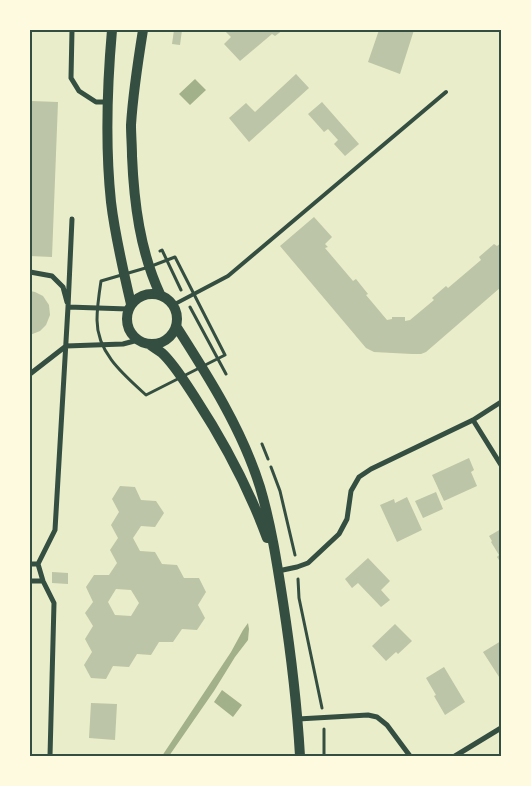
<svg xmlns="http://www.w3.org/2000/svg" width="531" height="786" font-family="Poppins,sans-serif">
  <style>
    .water { fill: #a3b18a }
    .building { fill: #bcc5a7; fill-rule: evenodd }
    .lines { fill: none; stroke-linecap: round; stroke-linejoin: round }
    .path { stroke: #344e41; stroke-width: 3 }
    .service { stroke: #344e41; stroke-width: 4 }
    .minor { stroke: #344e41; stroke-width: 5 }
    .secondary { stroke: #344e41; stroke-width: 10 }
    .neatline { fill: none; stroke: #344e41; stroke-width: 2 }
  </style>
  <rect width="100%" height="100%" fill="#e9edc9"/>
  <path class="water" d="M195 79 206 90 190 105 179 94Z
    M248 623 249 629 248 640 235 657 214 691 169 756H162L231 652 243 630Z
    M222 690 242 705 233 717 214 702Z"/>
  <path class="building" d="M174 30H182L180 45 172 44Z
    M224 30H283L275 36 272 34 240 61 224 44 231 37Z
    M379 30H414L400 74 368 62Z
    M296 74 309 88 249 142 229 118 246 103 255 112Z
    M31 101 58 102 52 257 30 256Z
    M322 102 359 144 345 156 334 144 338 140 328 129 324 132 308 114Z
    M314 217 332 237 325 244 328 247 325 248 353 281 356 279 368 294 366 295 387 320 392 319V317H405V321L410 320 434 300 432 298 446 286 448 288 481 260 479 257 494 244 497 246 501 243V287L426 352 421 354H412L374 352 366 348 280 246Z
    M30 291 35 292 43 296 49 305 50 315 46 325 40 331 30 335Z
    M469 458 474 470 471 472 477 486 444 501 432 475Z
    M120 486 135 487 141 500 156 501 164 513 155 527 141 526 133 538 140 551 155 552 162 564 177 565 184 578H199L206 592 198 605 205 618 197 630 182 629 173 642H159L151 655 137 654 129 667 113 666 106 679 91 678 84 665 92 652 85 639 93 626 85 613 93 602 86 587 94 575H109L117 563 110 550 118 538 111 525 119 512 112 499ZM116 589 131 590 139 603 131 616 115 615 108 602Z
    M436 492 443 509 423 518 415 501Z
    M407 497 422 530 397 542 380 505 394 499 395 503Z
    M501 529V563L497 557 499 555 491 542 492 541 489 536Z
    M368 558 390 581 381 590 390 600 381 607 358 583 352 588 345 579Z
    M52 572 68 573V584L52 583Z
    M395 624 412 641 398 654 396 652 386 661 372 646Z
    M501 641V680L483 652Z
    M444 667 465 702 445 715 434 696 436 695 426 678Z
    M91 703 117 704 115 740 89 738Z"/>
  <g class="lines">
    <path class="path" d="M160 251 162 250 181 290
      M175 257 225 355 146 395C124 375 97 353 97 320 97 307 99 294 101 281L149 267Z
      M190 307 226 374
      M262 444 268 459
      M271 467 280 491 295 555
      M298 579 299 598 322 708
      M324 729V756"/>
    <path class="service" d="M173 305 228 276 446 92"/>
    <path class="minor" d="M72 30 71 78 79 91 96 102H108
      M30 272 52 276 63 287 67 302
      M68 307 128 309
      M30 374 66 346 123 344 138 340
      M473 420 501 465
      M30 564H38
      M278 571 297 567 308 563 339 534 347 519 351 491 359 477 371 469 473 420 501 402
      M30 581H43
      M298 719 368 715 377 717 387 725 410 756
      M50 756 54 603 43 581 38 564 55 530 68 307 72 219
      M455 756 501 728"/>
    <path class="secondary" d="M112 30C107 87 105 145 111 202 115 236 123 270 131 304
      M143 30C138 61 133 93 131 125 131 135 132 146 132 156 134 203 140 251 160 294
      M127 319a25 25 0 1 1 50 0a25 25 0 1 1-50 0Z
      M176 326C208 376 242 429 260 487 271 524 277 563 283 602 291 654 297 704 300 756
      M149 344C153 347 158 350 162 353 175 365 186 384 196 399 224 442 249 489 267 538"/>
  </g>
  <rect width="531" height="786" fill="none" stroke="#fefae0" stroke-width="62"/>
  <rect x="31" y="31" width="469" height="724" class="neatline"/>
</svg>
